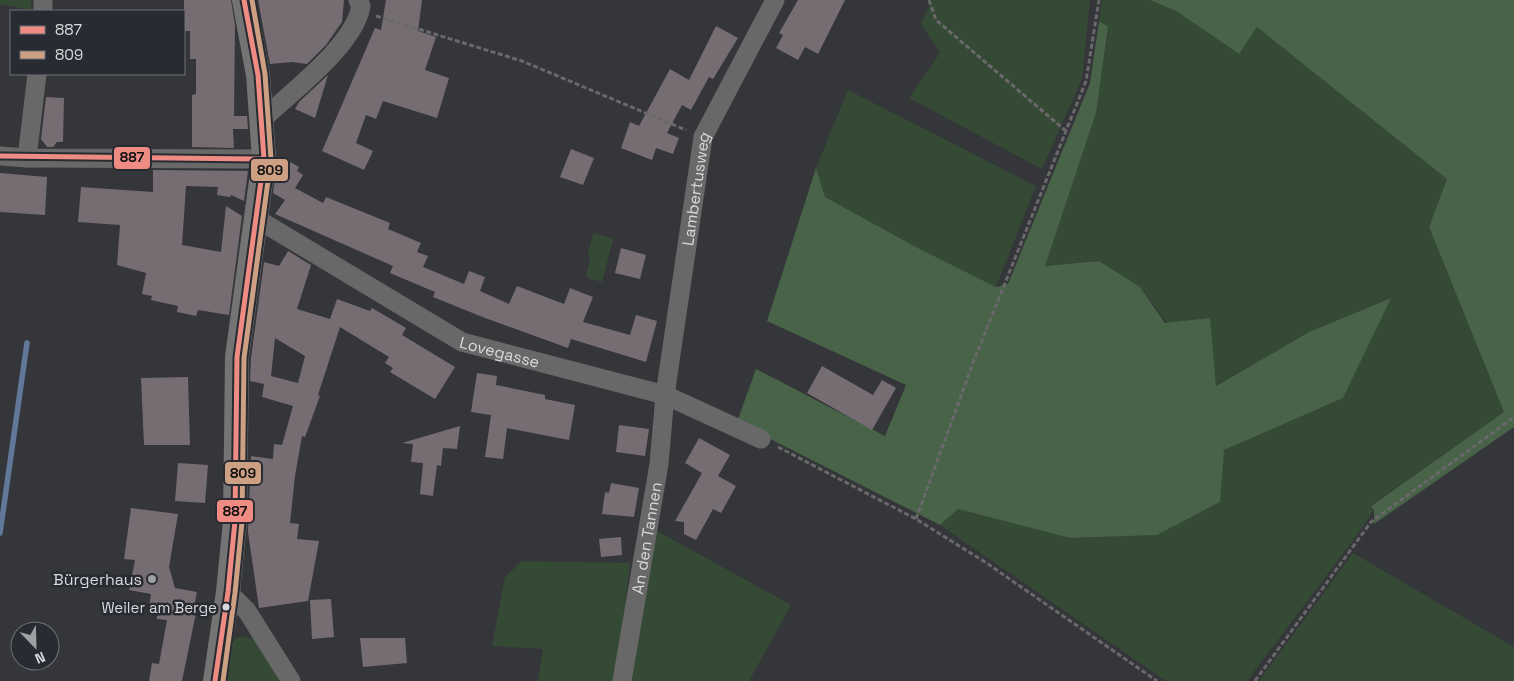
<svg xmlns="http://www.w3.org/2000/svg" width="1514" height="681" font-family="'Space Grotesk',sans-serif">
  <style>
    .green { fill: #354a35 }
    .forest { fill: #486348 }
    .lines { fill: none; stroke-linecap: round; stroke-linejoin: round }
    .stream { stroke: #62789a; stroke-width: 5.5 }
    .building { fill: #766d72; fill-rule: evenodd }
    .path { stroke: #69686a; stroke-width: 3; stroke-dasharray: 5 2.5; stroke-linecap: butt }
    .minor { stroke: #696869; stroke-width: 19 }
    .major { stroke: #757474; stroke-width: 24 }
    .bus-1-casing { stroke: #292b32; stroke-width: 9 }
    .bus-2-casing { stroke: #292b32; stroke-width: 9 }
    .bus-1 { stroke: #ee8c84; stroke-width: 5 }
    .bus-2 { stroke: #cd9f83; stroke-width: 5 }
    .poi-dot { fill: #9fa0a4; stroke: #292b32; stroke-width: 2 }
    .bus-dot { fill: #d8d9dd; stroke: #292b32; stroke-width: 2 }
    .labels { text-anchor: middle; stroke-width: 5; stroke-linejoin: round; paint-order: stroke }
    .bus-label { font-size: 15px; fill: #d8d9dd; stroke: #292b32; text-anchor: end }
    .street-label { font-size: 16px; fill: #d8d9dd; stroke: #292b32 }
    .poi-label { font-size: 16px; fill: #d8d9dd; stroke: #292b32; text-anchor: end }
    .line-badge { stroke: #292b32; stroke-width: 2 }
    .pale-badge-label { font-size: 14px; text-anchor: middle; font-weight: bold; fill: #111 }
  </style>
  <rect width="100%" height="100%" fill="#35363a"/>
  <path class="green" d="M0 0H31V10L0 4Z
    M932 0H1090L1082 79 1042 169 909 98 940 53 921 24Z
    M1102 0H1150L1176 11 1239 54 1257 27 1447 179 1429 227 1504 412 1371 505 1374 510 1357 535 1247 681H1166L940 525 958 509 1070 538 1157 535 1220 502 1223 450 1343 398 1390 298 1309 332 1215 386 1140 287 1099 261 1044 266 1096 113 1108 28 1099 21Z
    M848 90 1036 186 996 287 916 247 825 197 816 168Z
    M594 233 613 239 602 282 588 278 586 275 590 261 588 252Z
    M657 531 791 605 749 681H627Z
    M1353 553 1514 647V681H1259Z
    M522 561 630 563 616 681H538L543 649 492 646 505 577Z
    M243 636 250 639 254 638 280 681H226L233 642 235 639Z"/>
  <path class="forest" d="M1150 0H1514V427L1374 524V510L1371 506 1504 412 1429 227 1447 179 1257 27 1239 54 1176 11Z
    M1099 21 1108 27 1096 113 1045 266 1099 261 1140 287 1165 323 1210 318 1216 386 1309 332 1391 298 1343 398 1224 450 1220 502 1157 535 1070 538 958 509 940 525 737 422 756 369 885 436 906 385 767 321 816 168 825 197 916 247 996 287 1008 284 1090 83Z"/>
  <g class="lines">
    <path class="stream" d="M0 533 27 343"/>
  </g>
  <path class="building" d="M184 0H231L235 25 234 116H247L248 129H233L234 148 192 147V95L196 94V59H190V31H184Z
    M258 0H344L342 22 326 45 307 64 292 62 270 64Z
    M386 0H422L418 31 436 37 425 70 449 78 437 118 383 101 376 119 366 115 356 143 373 151 364 170 322 151 375 28 381 30Z
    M798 0H845L818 54 805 47 798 60 776 48 783 35 779 33Z
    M716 26 738 38 713 79 709 77 691 110 682 105 667 133 679 138 673 154 656 148 652 160 621 148 630 122 639 126 670 69 689 80Z
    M328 75 315 118 295 109 299 102Z
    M46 97 64 98 63 142H57L53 147H47L41 139Z
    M571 149 594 158 583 185 560 177Z
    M281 157 299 167 297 171 303 175 295 188 323 203 326 197 390 223 388 229 421 243 417 252 428 256 423 267 464 284 469 271 485 277 480 291 509 304 517 286 564 304 570 288 593 297 583 322 630 335 636 315 657 321 646 362 571 339 568 348 485 318 433 297 435 292 390 273 393 266 275 214 285 200 273 193 277 165Z
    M153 170 248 171 244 201 231 195 230 197 217 195 218 187 186 186 182 245 221 252 226 206 242 216 229 315 198 310 196 316 177 312 178 306 151 300 152 296 142 294 146 273 117 265 120 225 78 222 81 187 153 192Z
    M0 173 47 177 45 215 0 212Z
    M621 248 646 255 640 279 615 273Z
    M288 251 311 265 297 309 330 319 337 299 370 311 372 308 406 328 402 335 455 367 435 399 390 372 393 368 385 363 389 357 340 327 318 395 320 396 305 437 302 436 295 476 290 523 299 524 297 539 319 541 308 601 259 608 248 532 251 456 273 459 274 444 282 445 293 406 262 397 264 384 250 381 251 358 264 262 279 266ZM275 338 305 356 298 383 271 376Z
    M822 366 873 395 882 380 896 388 872 430 807 393Z
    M477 373 497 376 496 385 545 395V399L575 405 569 440 507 428 503 459 485 457 491 415 471 412Z
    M188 377 190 445H144L141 378Z
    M619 425 649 429 645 456 616 452Z
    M460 426 457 449 443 448 441 466 437 465 433 496 420 494 423 463 411 462 413 444 402 443Z
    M699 438 730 455 718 476 736 486 721 513 713 509 696 540 684 534V522L675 521 702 473 685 463Z
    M178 463 208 465 205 503 175 501Z
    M611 483 639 488 634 517 602 514 605 492 609 493Z
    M131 508 178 514 169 567 175 588 197 592 194 607 197 608 182 681H149L152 663 159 664 167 620 157 619V614H148L151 594 129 590 135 560 124 559Z
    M621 537 622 555 601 557 599 539Z
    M331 599 334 637 312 639 310 600Z
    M360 638H405L407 663 363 667Z"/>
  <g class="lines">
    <path class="path" d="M929 0 936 20 1066 131
      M376 16 522 61 686 130
      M778 447 916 519 985 562 1157 681
      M916 519 973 363 1086 81 1099 0
      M1255 681 1371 522 1514 417"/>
    <g class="minor">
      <path d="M43 0V11"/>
      <path d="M262 120C292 91 354 46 361 6L358 0"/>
      <path d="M0 156 27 158 264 159"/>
      <path d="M27 158 37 74"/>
      <path id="s1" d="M257 219 462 342 665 395 761 439"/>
      <path d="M228 592 247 611 291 681"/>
      <path id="s2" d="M622 681 659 464 665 395 703 137 775 0"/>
    </g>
    <path class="major" d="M215 681 228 592 235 521 237 357 264 159 258 75 244 0"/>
    <defs>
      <path id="bus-1" d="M0 156 264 159
        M215 681 228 592 235 521 237 357 264 159 258 75 244 0"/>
      <path id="bus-2" d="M223 681 235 593 242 522 244 358 271 159 265 74 252 0"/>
    </defs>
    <use href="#bus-1" class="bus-1-casing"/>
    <use href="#bus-2" class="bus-2-casing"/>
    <use href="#bus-1" class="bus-1"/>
    <use href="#bus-2" class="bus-2"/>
  </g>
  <circle class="poi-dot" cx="152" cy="579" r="5"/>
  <circle class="bus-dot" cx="226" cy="607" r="4.5"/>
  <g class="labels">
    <g class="bus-label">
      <text x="217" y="613">Weiler am Berge</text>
    </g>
    <g class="street-label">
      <text dy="6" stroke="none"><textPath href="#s2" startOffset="498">Lambertusweg</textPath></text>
      <text dy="6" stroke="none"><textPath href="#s1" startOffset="278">Lovegasse</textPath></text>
      <text dy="6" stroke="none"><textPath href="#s2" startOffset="145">An den Tannen</textPath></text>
    </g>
    <g class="poi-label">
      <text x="142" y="585">Bürgerhaus</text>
    </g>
  </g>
  <g class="line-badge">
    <rect x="113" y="146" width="38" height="24" rx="5" fill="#ee8c84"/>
    <rect x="250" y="158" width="39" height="24" rx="5" fill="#cd9f83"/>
    <rect x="224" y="461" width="38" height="24" rx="5" fill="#cd9f83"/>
    <rect x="216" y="499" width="38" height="24" rx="5" fill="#ee8c84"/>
  </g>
  <g class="pale-badge-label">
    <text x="132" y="162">887</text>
    <text x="270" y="175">809</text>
    <text x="243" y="478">809</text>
    <text x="235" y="516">887</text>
  </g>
  <rect x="10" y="10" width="175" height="65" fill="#292b32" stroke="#6f7176"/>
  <rect x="20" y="26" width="25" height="8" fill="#ee8c84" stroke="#6f7176"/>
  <text x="55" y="35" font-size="15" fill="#d8d9dd">887</text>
  <rect x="20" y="51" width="25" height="8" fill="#cd9f83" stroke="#6f7176"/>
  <text x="55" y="60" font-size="15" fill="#d8d9dd">809</text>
  <g transform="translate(35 646) rotate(157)"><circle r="24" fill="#292b32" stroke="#6f7176"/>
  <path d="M0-4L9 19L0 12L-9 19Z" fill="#9fa0a4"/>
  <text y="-8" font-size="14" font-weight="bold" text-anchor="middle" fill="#d8d9dd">N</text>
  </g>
</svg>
